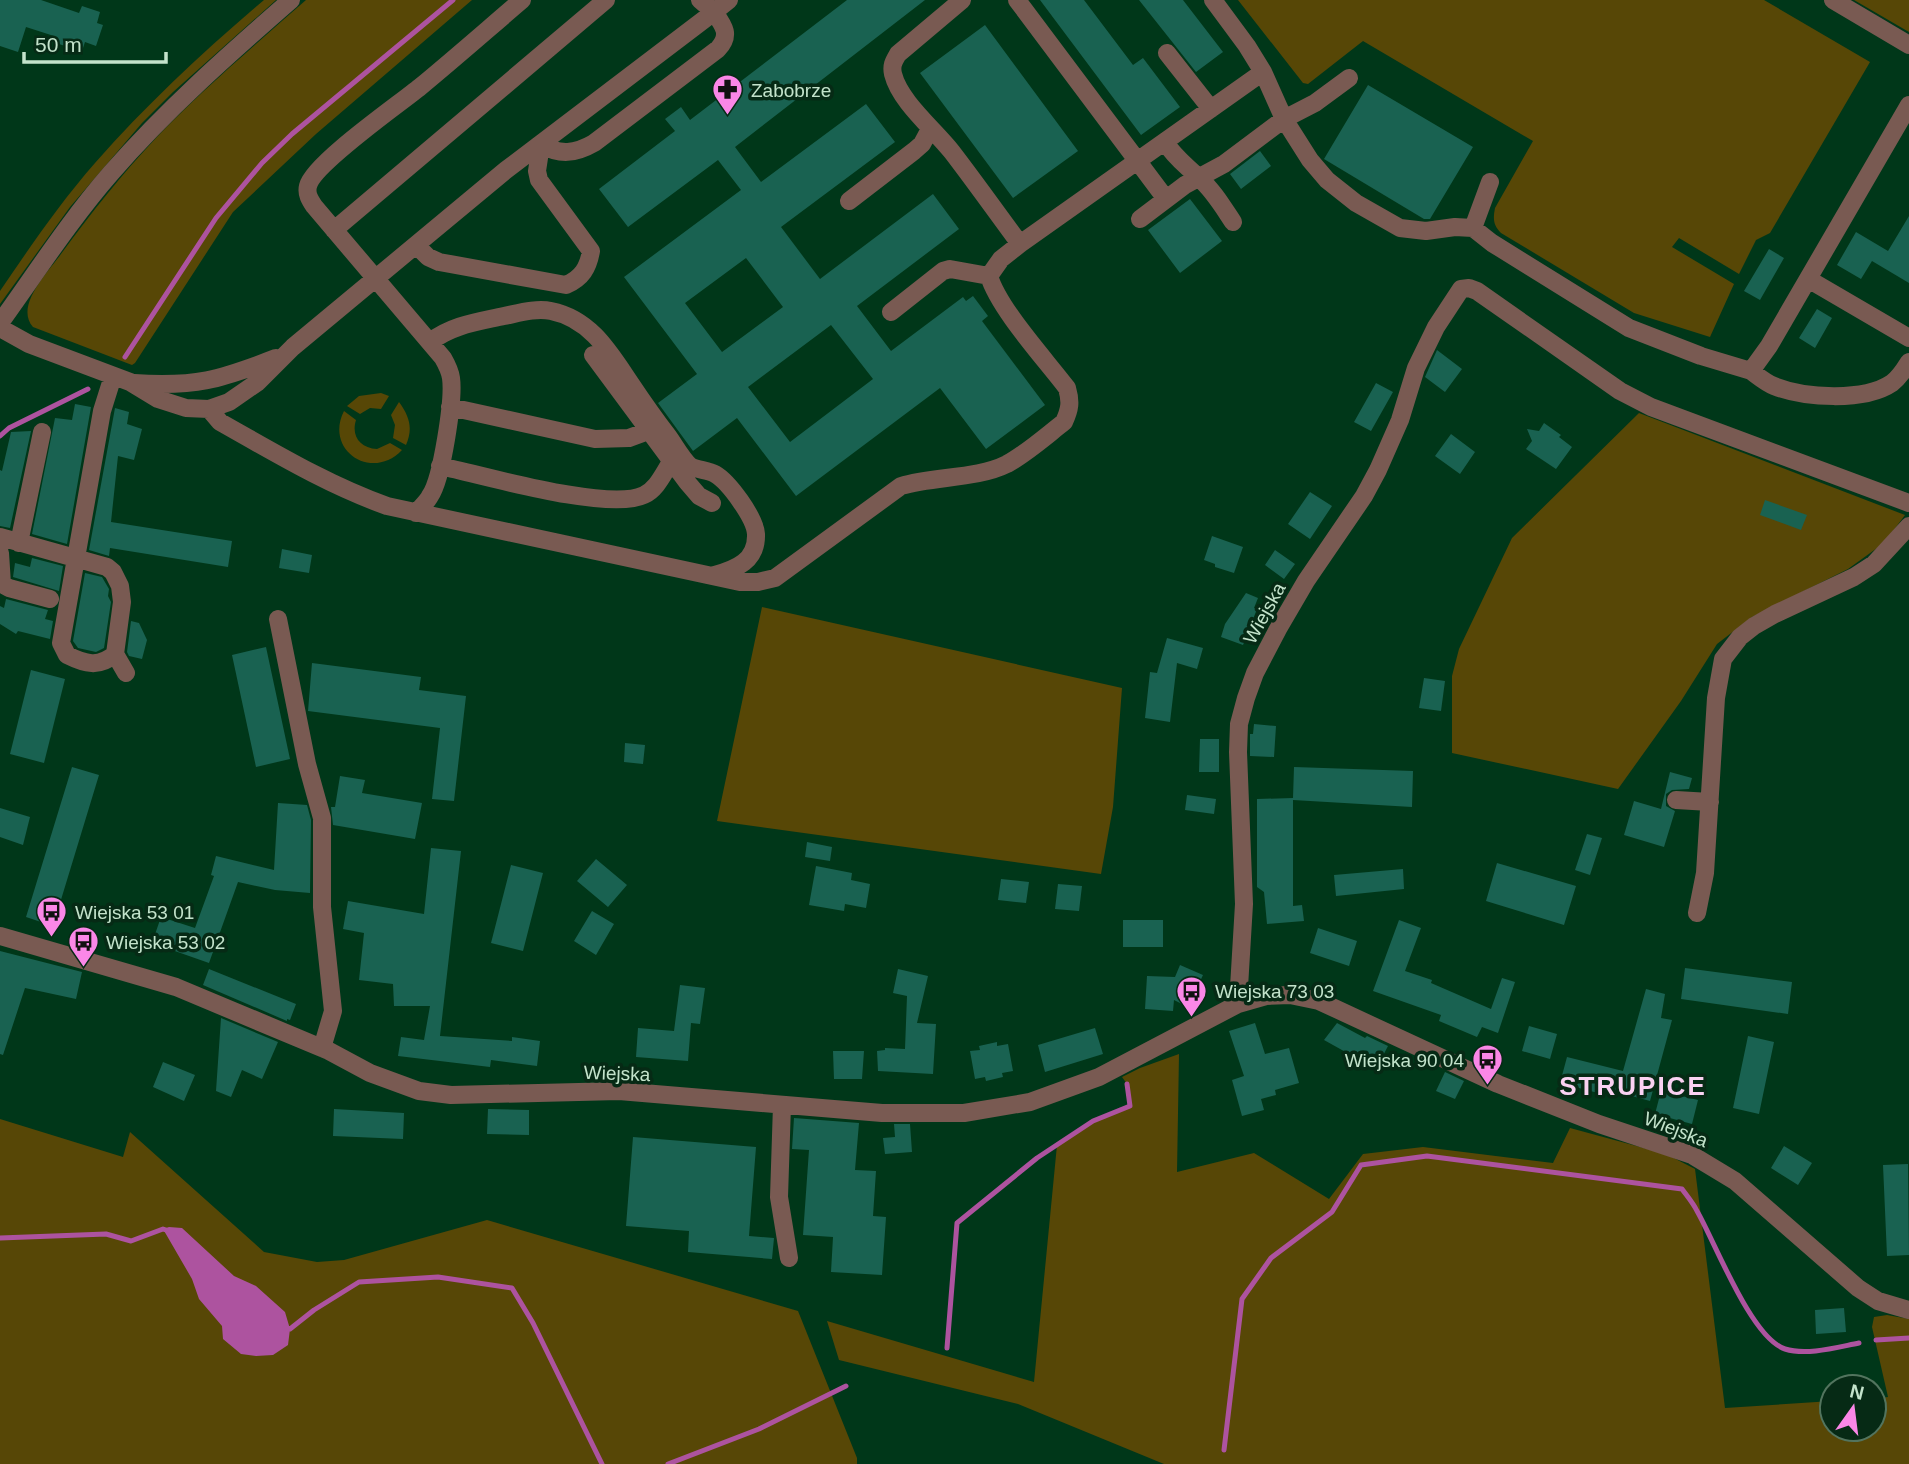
<svg xmlns="http://www.w3.org/2000/svg" width="1909" height="1464" font-family="Helvetica,sans-serif">
  <style>
    .green { fill: #574706 }
    .water { fill: #ad539f }
    .lines { fill: none; stroke-linecap: round; stroke-linejoin: round }
    .stream { stroke: #ad539f; stroke-width: 5 }
    .building { fill: #196251; fill-rule: evenodd }
    .minor { stroke: #795a52; stroke-width: 18 }
    .labels { text-anchor: middle; stroke-width: 7; stroke-linejoin: round; paint-order: stroke }
    .poi-label { font-size: 19px; fill: #c3e3cb; stroke: #062a15; text-anchor: start }
    .street-label { font-size: 19px; fill: #c3e3cb; stroke: #062a15 }
    .district-label { font-size: 26px; font-weight: bold; letter-spacing: 2px; fill: #fad2f2; stroke: #062a15 }
  </style>
  <rect width="100%" height="100%" fill="#003719"/>
  <path class="green" d="M264 0H276L173 92 142 123 70 207 0 304V291C30 247 60 203 95 163 147 104 204 51 264 0Z
    M306 0H472L316 134 233 212 135 363 132 365 33 327C14 306 49 271 61 254 91 213 122 174 156 138 203 89 255 45 306 0Z
    M1238 0H1764L1870 62 1770 233 1756 240 1739 274 1679 238 1672 247 1734 284 1710 337 1634 313 1501 233C1493 225 1493 219 1495 208L1533 141 1363 41 1308 84 1303 83Z
    M1854 0H1909V32Z
    M381 393 389 396 381 409 370 408 360 414 347 406 359 396Z
    M399 402C410 417 413 429 406 445L393 438 395 425 391 415Z
    M344 411 356 420C351 436 360 448 377 449L390 443 402 450C372 482 324 450 344 411Z
    M1639 413 1905 515 1884 543 1848 569 1752 617 1717 644 1681 701 1618 789 1452 753V676L1459 649 1512 538Z
    M762 607 1122 688 1113 807 1101 874 717 821Z
    M1179 1054 1177 1172 1254 1153 1329 1199 1363 1154 1423 1147 1553 1163 1570 1128 1666 1154 1695 1169 1725 1408 1832 1401V1429H1874V1399L1888 1397 1872 1327 1874 1317 1887 1315 1909 1319V1464H1164L1018 1404 839 1360 827 1321 1034 1382 1057 1145 1093 1121 1130 1106 1127 1084 1122 1077 1140 1068Z
    M0 1119 123 1157 130 1132 264 1252 317 1262 344 1260 487 1220 798 1311 857 1458V1464H0Z"/>
  <path class="water" d="M169 1227 182 1228 234 1276 256 1286 285 1312 290 1329 288 1345 273 1355 256 1356 241 1354 223 1339 222 1326 199 1299 192 1279 163 1229Z"/>
  <g class="lines">
    <path class="stream" d="M125 357 216 218 262 163 292 134 453 0
      M0 436 9 428 88 389
      M0 1238 106 1234 131 1241 163 1229 166 1230
      M285 1328 290 1329 314 1310 359 1282 438 1277 512 1288 533 1323 602 1464
      M1876 1340 1909 1338
      M947 1348 957 1223 1037 1158 1093 1121 1130 1106 1127 1084
      M1224 1450 1242 1299 1271 1258 1332 1212 1361 1165 1427 1156 1682 1189C1687 1196 1693 1203 1697 1211 1715 1242 1751 1338 1785 1349 1807 1356 1838 1347 1859 1343
      M668 1464 759 1429 846 1386"/>
  </g>
  <path class="building" d="M0 0H41L79 13 82 6 100 12 97 23 103 25 96 46 85 42 82 51 52 42 54 36 26 27 18 52 0 46Z
    M847 0H925L735 147 761 182 866 104 895 142 781 227 820 279 933 194 959 229 857 306 891 351 963 297 966 301 973 296 988 316 982 321 1045 405 986 449 940 388 796 496 737 418 693 451 658 403 697 374 624 277 741 190 718 160 628 227 599 189 675 131 665 119 681 107 690 120ZM746 258 783 307 722 352 685 303ZM831 325 873 379 790 442 748 387Z
    M1040 0H1084L1133 65 1143 58 1180 107 1141 135Z
    M1139 0H1183L1223 52 1196 72Z
    M985 25 1078 151 1013 198 920 73Z
    M1368 85 1473 147 1430 219H1424L1324 159Z
    M1260 151 1271 166 1241 189 1230 174Z
    M1190 199 1222 241 1180 273 1148 230Z
    M1909 216V283L1872 261 1861 279 1837 265 1856 232 1888 251Z
    M1769 249 1784 258 1760 300 1744 291Z
    M1817 309 1832 318 1815 348 1799 338Z
    M1437 350 1462 369 1445 392 1425 377Z
    M1376 383 1393 392 1371 431 1354 422Z
    M75 404 91 407 67 544 32 534 55 418 72 420Z
    M115 408 129 412 127 424 142 429 134 460 118 456 111 522 232 541 228 567 110 548 109 556 89 550Z
    M1544 423 1561 435 1559 437 1572 447 1556 469 1526 449 1532 441 1527 429 1539 431Z
    M31 431 10 528 0 526V470L2 471 11 432Z
    M1451 434 1475 452 1460 474 1435 456Z
    M1310 492 1332 506 1310 539 1288 524Z
    M1765 500 1807 515 1801 530 1760 515Z
    M1212 536 1243 547 1234 573 1215 567V564L1204 560Z
    M282 549 312 555 309 573 279 568Z
    M1275 550 1295 564 1284 579 1265 565Z
    M32 558 63 566 59 591 13 577 15 563 30 567Z
    M85 573 102 577 109 589 108 596 111 602 104 648 96 652 78 648 73 641Z
    M1246 593 1258 598 1254 608 1257 609 1243 645 1221 637 1225 624Z
    M6 599 48 610 45 619 53 621 50 639 18 631 16 634 0 624V606L4 608Z
    M131 621 139 623 147 640 142 659 129 656 127 652Z
    M1167 638 1203 648 1197 669 1177 663 1170 722 1145 718 1150 672 1157 673Z
    M266 647 290 759 256 767 232 655Z
    M312 663 421 677 419 690 466 696 454 801 432 799 440 728 308 711Z
    M31 670 65 679 44 763 10 754Z
    M1424 678 1445 681 1441 711 1419 708Z
    M1254 724 1276 726 1274 757 1250 756V734H1253Z
    M1200 739H1219V772H1199Z
    M625 743 645 745 643 764 624 762Z
    M72 767 99 775 53 926 26 917Z
    M1294 767 1413 771 1412 807 1293 800V906L1302 905 1304 921 1267 924 1264 892 1257 887V799L1293 798Z
    M1670 772 1692 778 1689 789 1672 790 1666 794V806L1675 811 1664 847 1624 835 1634 801 1661 809Z
    M340 776 365 780 362 793 422 803 415 839 333 825 331 807H335Z
    M1187 795 1216 799 1214 814 1185 810Z
    M278 803 307 805 311 820 310 893 275 890 238 882 209 963 152 943 161 917 195 928 214 876 211 875 216 856 274 870Z
    M0 808 30 817 23 845 0 837Z
    M1587 834 1602 838 1590 875 1575 870Z
    M807 842 832 847 830 861 805 857Z
    M431 848 461 851 440 1036 512 1041V1037L540 1041 537 1066 491 1060 490 1067 398 1056 401 1037 424 1040 430 1006H394L393 984 359 980 364 933 343 929 348 901 424 914Z
    M596 859 627 885 608 907 577 881Z
    M1497 863 1576 886 1564 925 1486 901Z
    M511 865 543 873 523 951 491 943Z
    M816 866 852 873 851 880 870 884 866 908 845 904 844 911 809 905Z
    M1403 869 1404 889 1336 896 1334 875Z
    M1001 879 1029 882 1026 903 998 900Z
    M1058 884 1082 886 1079 911 1055 909Z
    M592 911 614 924 596 955 574 941Z
    M1123 920H1163V947H1123Z
    M1399 920 1421 928 1405 971 1432 980 1431 983 1491 1009 1502 978 1515 982 1498 1033 1482 1027 1477 1037 1439 1021 1441 1015 1373 991Z
    M1318 928 1357 941 1349 966 1310 953Z
    M0 951 82 972 76 999 25 988 3 1055 0 1054Z
    M1180 965 1203 975 1188 1007 1174 1000 1173 1011 1145 1009 1147 976 1175 977Z
    M1685 968 1792 982 1788 1014 1681 999Z
    M209 969 296 1004 290 1020 287 1019V1021L203 985Z
    M898 969 928 976 917 1023 936 1024 933 1074 878 1071 877 1051 885 1050V1048L905 1049 907 996 893 993Z
    M680 985 705 988 700 1024 691 1023 688 1061 636 1057 638 1028 674 1031Z
    M1646 989 1665 994 1661 1018 1672 1020 1650 1101 1599 1087 1598 1093 1560 1083 1567 1057 1623 1071Z
    M221 1018 278 1042 262 1079 242 1070 231 1097 216 1091Z
    M1255 1023 1265 1054 1289 1048 1299 1083 1275 1090 1276 1095 1261 1099 1264 1110 1242 1116 1232 1080 1244 1076 1229 1031Z
    M1337 1023 1365 1038 1367 1036 1388 1046 1376 1069 1324 1040Z
    M1529 1026 1557 1034 1550 1059 1522 1051Z
    M1095 1028 1103 1054 1045 1072 1038 1045Z
    M1748 1036 1774 1042 1759 1114 1733 1108Z
    M997 1042V1046L1008 1044 1013 1071 1002 1073 1003 1077 986 1081 985 1077 975 1079 970 1051 980 1050 979 1046Z
    M833 1051H864L862 1079H834Z
    M163 1062 195 1075 184 1101 153 1087Z
    M1445 1072 1464 1081 1455 1099 1436 1091Z
    M1661 1091 1698 1100 1692 1124 1655 1114Z
    M334 1109 404 1113 403 1139 333 1136Z
    M488 1109 529 1110V1135L487 1134Z
    M794 1118 859 1123 855 1170 876 1171 873 1216 886 1217 882 1275 831 1272 833 1237 803 1235 809 1150 792 1149Z
    M894 1124H910L912 1152 885 1154 883 1138 895 1137Z
    M633 1137 756 1147 749 1236 774 1238 772 1259 688 1252 689 1231 626 1226Z
    M1784 1146 1812 1163 1798 1185 1771 1168Z
    M1908 1164 1909 1255 1887 1256 1883 1165Z
    M1844 1308 1846 1332 1816 1334 1815 1310Z"/>
  <g class="lines">
    <path class="minor" d="M700 0 714 12 729 0
      M962 0 898 54C894 61 891 65 893 74 900 102 934 129 952 152 975 182 997 213 1020 244
      M1017 0 1166 199
      M1213 0 1247 46 1263 72 1284 119 1310 160 1327 180 1356 203 1400 228 1426 231 1455 227 1473 228 1492 243 1629 328 1701 356 1751 371 1769 346 1909 105
      M1833 0 1909 45
      M1167 53 1211 109
      M1165 142C1175 158 1186 165 1199 178 1213 190 1223 207 1233 222
      M849 201 914 151 922 144 930 129
      M1140 219 1185 185 1224 164 1284 119 1315 103 1349 78
      M1473 228 1490 182
      M334 230 606 0
      M1808 279 1909 338
      M891 312 943 271 950 269 989 276
      M0 323C36 273 70 220 111 173 166 110 228 55 291 0
      M0 328 29 344 130 382 158 399 186 408 209 409 229 402 258 382 293 347 506 170 714 12C724 26 731 35 718 49L594 143C575 154 560 155 541 145L537 171 539 180 591 251C588 268 582 278 566 285L439 262 428 257 416 245
      M430 342C452 325 477 322 504 316 519 313 536 308 551 311 591 319 610 353 631 384 643 402 655 419 668 436 674 444 682 459 690 466 697 470 708 470 715 474 729 482 755 518 756 534 757 561 736 569 715 575
      M593 355 687 482 699 496 712 503
      M1751 371C1758 376 1766 383 1774 386 1804 398 1864 402 1892 383 1900 377 1904 370 1909 362
      M113 376 102 411 61 643 67 655C85 664 99 668 115 654
      M134 383C196 387 219 380 276 358
      M450 407 595 439 629 438 648 431
      M209 409 220 422C275 453 328 485 387 506L740 582H758L775 578 901 486C934 476 977 479 1007 464 1027 453 1046 436 1064 422 1070 409 1071 402 1067 388 1045 359 999 309 989 276L1001 259 1020 244 1263 72
      M440 466C482 475 609 512 644 495 657 489 663 474 671 462
      M416 513C421 507 427 502 430 496 442 479 454 399 451 378 450 371 447 365 443 358L314 206C310 200 306 194 308 186 313 164 398 105 420 87 454 59 488 29 522 0
      M0 537 107 567 113 572 120 586 122 602 115 654 126 673
      M19 543 42 432
      M0 553 2 584 9 588 50 599
      M278 619 307 764 322 818V907L333 1011 322 1048
      M1676 800 1710 802
      M1697 913 1705 873 1716 698 1723 659 1740 637 1754 626 1775 614 1854 577 1874 564 1909 526
      M0 936 176 987 329 1051 370 1073 419 1091 451 1095 619 1091 882 1113H964L1030 1102 1099 1077 1238 1004 1266 996 1290 995 1319 1001 1498 1084 1599 1124 1692 1155 1735 1181 1858 1288 1878 1301 1909 1310
      M1238 1004 1244 904 1238 752 1239 724 1246 698 1255 673 1278 629 1306 581 1364 496 1378 470 1400 420 1416 368 1436 327 1461 289 1469 288 1477 291 1620 391 1651 407 1909 503
      M782 1105 779 1197 789 1258"/>
  </g>
  <defs>
    <symbol id="pharmacy-pin" viewBox="-11 -11 22 30"><path d="M0 17L-7.5 6A9.5 9.5 0 1 1 7.5 6Z" fill="#fa87e7" stroke="#062a15"/><path d="M-2-6h4v4h4v4h-4v4h-4v-4h-4v-4h4Z" fill="#111"/></symbol>
    <symbol id="bus-pin" viewBox="-11 -11 22 30"><path d="M0 17L-7.5 6A9.5 9.5 0 1 1 7.5 6Z" fill="#fa87e7" stroke="#062a15"/><path d="M-5-6H5V4H4V6H2V4H-2V6H-4V4H-5ZM-3.5-4V0h7V-4ZM-3.5 1.2v1.5H-2V1.2ZM2 1.2v1.5H3.5V1.2Z" fill="#111"/></symbol>
  </defs>
  <g fill-rule="evenodd">
    <use href="#pharmacy-pin" x="710" y="72" width="35" height="47"/>
    <use href="#bus-pin" x="34" y="894" width="35" height="47"/>
    <use href="#bus-pin" x="66" y="924" width="35" height="47"/>
    <use href="#bus-pin" x="1174" y="974" width="35" height="47"/>
    <use href="#bus-pin" x="1470" y="1042" width="35" height="47"/>
  </g>
  <g class="labels">
    <g class="poi-label">
      <text x="751" y="97">Zabobrze</text>
      <text x="75" y="919">Wiejska 53 01</text>
      <text x="106" y="949">Wiejska 53 02</text>
      <text x="1215" y="998">Wiejska 73 03</text>
      <text x="1464" y="1067" text-anchor="end">Wiejska 90 04</text>
    </g>
    <g class="street-label">
      <text transform="translate(1264 613) rotate(-61)" y="7">Wiejska</text>
      <text transform="translate(617 1073) rotate(2)" y="7">Wiejska</text>
      <text transform="translate(1676 1129) rotate(21)" y="7">Wiejska</text>
    </g>
    <g class="district-label">
      <text x="1633" y="1095">STRUPICE</text>
    </g>
  </g>
  <g transform="translate(1853 1408) rotate(14)"><circle r="33" fill="#062a15" stroke="#52745e" stroke-width="2"/>
  <path d="M0-5L12 26L0 18L-12 26Z" fill="#fa87e7"/>
  <text y="-10" font-size="19" font-weight="bold" text-anchor="middle" fill="#c3e3cb">N</text>
  </g>
  <path d="M24 52v10h142v-10" fill="none" stroke="#c3e3cb" stroke-width="3.5"/>
  <text x="35" y="52" font-size="21" fill="#c3e3cb" stroke="#062a15" stroke-width="5" paint-order="stroke">50 m</text>
</svg>
